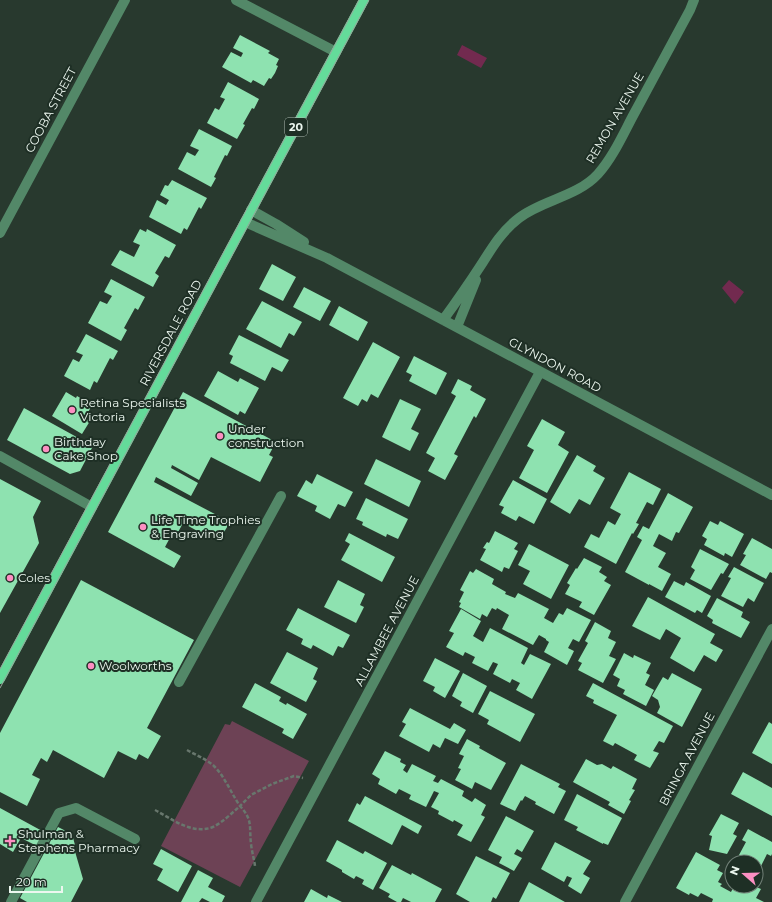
<svg xmlns="http://www.w3.org/2000/svg" width="772" height="902" font-family="Montserrat,sans-serif">
  <style>
    .green { fill: #6d4255 }
    .water { fill: #722a4f }
    .building { fill: #8ee2b0 }
    .lines { fill: none; stroke-linecap: round; stroke-linejoin: round }
    .path { stroke: #68776d; stroke-width: 2.5; stroke-dasharray: 4 2; stroke-linecap: butt }
    .minor { stroke: #538868; stroke-width: 10 }
    .major { stroke: #64db9a; stroke-width: 10 }
    .tram { stroke: #96a49a; stroke-width: 1 }
    .poi-dot { fill: #fc8fc2; stroke: #1e2f25; stroke-width: 1.5 }
    .labels { text-anchor: middle; stroke-width: 4; stroke-linejoin: round; paint-order: stroke }
    .shield { fill: #1e2f25; stroke: #aebbb2; stroke-width: 1 }
    .shield-label { font-size: 11px; font-weight: bold; fill: #ecf7ef }
    .street-label { font-size: 12px; fill: #ecf7ef; stroke: #1e2f25 }
    .poi-label { font-size: 12px; fill: #ecf7ef; stroke: #1e2f25; text-anchor: start }
  </style>
  <rect width="100%" height="100%" fill="#28392e"/>
  <path class="green" d="M232 721 309 761 240 887 161 846 225 724 230 725Z"/>
  <path class="water" d="M462 45 487 58 481 68 457 55Z
    M729 280 744 292 735 304 722 288Z"/>
  <path class="building" d="M240 35 270 51 268 53 279 59 276 65 278 66 275 73 271 79 269 78 264 86 253 80 251 83 222 67 231 52 241 57 243 53 233 48Z
    M228 82 259 99 254 109 252 108 243 124 245 125 237 139 207 123 215 108 219 110 225 99 220 97Z
    M199 129 232 146 227 156 225 155 214 177 216 178 211 187 178 169 187 152 195 156 199 150 190 146Z
    M172 180 207 198 201 209 199 207 187 230 184 228 181 234 149 217 157 200 166 205 169 200 160 195 165 185 168 186Z
    M140 229 146 232 147 229 176 245 169 258 165 256 155 273 159 276 153 287 111 265 120 250 134 257 140 245 133 242Z
    M272 264 296 277 283 301 259 289Z
    M111 279 145 297 138 310 135 308 124 328 127 330 121 341 88 323 100 301 107 304 112 296 104 292Z
    M304 287 331 301 320 321 293 307Z
    M262 301 302 322 294 336 289 333 281 348 246 329Z
    M339 306 368 322 358 341 329 325Z
    M86 334 118 351 113 360 110 358 97 383 94 381 90 390 64 376 73 359 79 362 83 355 76 352Z
    M239 335 289 360 282 372 272 367 265 381 230 363 233 356 229 354Z
    M373 342 400 357 378 398 371 394 367 402 362 399 358 406 343 398Z
    M414 356 447 373 436 395 409 381 412 375 406 372Z
    M218 371 238 382 240 378 259 388 245 414 240 411 238 415 204 396Z
    M458 379 472 386 470 390 486 399 476 418 474 416 454 454 458 456 445 480 428 471 435 458 426 453 456 396 451 393Z
    M66 392 76 398 77 396 92 405 85 418 90 421 82 434 52 416Z
    M183 392 276 442 269 455 273 457 260 482 211 457 199 480 172 465 171 468 198 483 191 496 156 477 154 482 230 522 220 539 211 535 210 538 183 523 176 536 172 534 165 547 181 556 174 568 108 532Z
    M400 399 421 409 411 429 419 433 410 451 382 437Z
    M24 408 93 446 80 471 70 474 7 440Z
    M542 419 565 432 558 445 569 452 547 493 519 478 534 450 527 446Z
    M577 455 596 466 593 471 605 478 590 505 579 499 570 514 550 502Z
    M376 459 421 481 409 507 364 484Z
    M629 472 661 489 653 505 647 502 636 523 639 524 633 534 632 533 616 564 584 547 591 534 599 538 608 521 615 525 621 514 610 508Z
    M317 474 353 492 345 507 338 504 330 519 315 511 317 506 297 496 306 480 312 484Z
    M0 479 41 501 33 517 39 543 0 613Z
    M513 480 547 499 534 524 519 516 516 521 501 513 504 507 499 505Z
    M668 493 693 507 679 533 676 532 672 541 659 534 653 546 666 553 658 567 671 574 662 591 649 584V585L625 572 642 540 637 537 643 526 649 529Z
    M366 498 408 519 398 539 387 534 386 537 362 525 363 522 356 519Z
    M710 521 718 525 720 521 744 534 732 557 725 553 724 556 704 545 707 539 702 536Z
    M495 531 518 543 514 549 518 551 509 569 504 567 502 572 480 560 486 549 483 548 487 542 489 543Z
    M349 533 395 557 382 582 341 560 350 544 345 541Z
    M752 538 772 549V573L770 572 766 579 740 565 746 555 743 554Z
    M529 544 569 565 551 599 523 584 530 571 518 565Z
    M700 549 729 564 723 574 721 573 711 590 690 579 695 570 691 567Z
    M584 558 602 567 599 572 607 577 604 581 611 585 594 615 579 607 582 602 565 594 570 585 567 583 576 568 577 569Z
    M734 567 764 583 754 602 748 598 743 607 721 596 731 578 728 577Z
    M476 569 494 579 492 584 506 592 505 594 515 598 518 593 549 609 544 618 553 623 559 613 563 615 567 608 591 620 579 642 573 639 568 648 574 651 567 665 544 652 549 642 546 640V639L539 635 533 645 502 629 509 615 497 608 496 610 492 608 487 617 482 614 480 619 459 607 461 603 459 602 464 592 460 590 470 571 473 573Z
    M81 580 194 640 147 728 161 736 148 759 139 754 136 760 118 751 104 778 53 750 47 762 41 758 32 775 40 779 27 806 0 792V733Z
    M338 580 365 594 360 605 364 607 356 623 324 607Z
    M674 581 684 586 686 582 711 596 702 613 697 610 695 613 665 597Z
    M648 597 715 634 710 643 723 650 716 662 704 655 694 672 670 658 681 638 666 629 660 640 632 626Z
    M717 598 743 612 741 617 750 622 741 638 712 623 713 620 707 616Z
    M298 608 350 635 343 648 338 646 333 656 313 645 311 649 301 644 303 639 286 630Z
    M461 609 481 621 473 636 483 642 490 628 528 648 521 663 524 665 530 654 551 664 532 699 516 690 520 683 512 679 510 683 493 674 498 664 493 662 488 671 472 663 475 657 465 652 463 656 446 647 454 633 449 631Z
    M595 622 611 631 608 638 616 642 609 656 616 659 603 683 578 670 582 663 578 661 588 643 585 641Z
    M287 652 318 668 313 679 317 681 306 702 270 683Z
    M624 653 633 658 634 655 651 663 646 673 650 675 645 685 654 690 646 706 623 694 625 690 617 686 620 679 613 675Z
    M435 658 460 671 445 698 433 691 435 687 423 681Z
    M463 673 487 686 473 713 460 706 462 702 452 696Z
    M672 673 702 689 682 727 657 713 660 707 658 700 652 696 663 677 668 680Z
    M255 683 281 697 279 701 286 705 287 703 307 714 293 739 282 733 284 729 242 707Z
    M593 683 673 726 664 743 659 741 653 751 659 753 650 768 634 760 637 755 615 743 613 746 603 741 617 715 593 703 594 700 586 696Z
    M490 691 535 714 520 742 487 724 489 720 478 714Z
    M410 708 450 729 454 723 466 730 458 744 445 738 440 748 433 744 429 752 399 736 406 724 402 722Z
    M769 722 772 724V764L752 753Z
    M467 739 480 746 479 748 506 763 491 790 475 782 472 789 455 780 461 769 458 768 464 756 459 754Z
    M385 751 401 759 400 762 406 765 403 770 407 773 412 764 436 776 433 781 438 783 441 779 464 791 462 796 472 802 475 798 486 805 481 815 485 817 471 842 457 835 463 825 454 820 453 822 438 814 439 811 431 807 439 793 434 791 426 807 409 799 411 795 399 789 396 794 378 784 380 779 372 774Z
    M586 759 597 765 602 764 611 769 613 766 637 779 632 789 635 790 629 800 631 801 624 814 608 805 610 802 573 782Z
    M521 764 560 784 558 787 566 791 554 814 535 804 536 802 525 796 522 801 521 800 515 811 500 804Z
    M743 772 772 788V816L731 794Z
    M577 794 622 818 608 845 603 843V844L576 830 578 827 564 820Z
    M365 796 422 826 418 834 402 825 392 845 348 821 357 803 360 805Z
    M0 808 44 832 37 846 21 838 13 852 0 844Z
    M721 814 739 823 733 834 737 836 727 854 709 850 712 836 709 835Z
    M506 816 534 831 522 852 517 849 514 854 522 858 514 871 499 863 502 857 488 850Z
    M58 827 72 834 75 845 74 848 83 879 71 902H27L20 898Z
    M748 829 772 842V854L771 856 767 854 760 868 756 866V862H749V861L739 855 746 842 742 840Z
    M337 840 363 854 365 851 387 863 373 890 362 884 364 880 356 876 354 879 342 872V870L326 861Z
    M555 842 591 861 583 874 590 878 581 894 568 886 572 878 567 876 564 882 541 869Z
    M161 849 192 866 178 892 157 880 163 869 153 864Z
    M696 852 720 865 717 870 723 873 718 882 722 884 720 886 731 892 734 886H754L761 889 756 898 764 902H712L713 899 701 893 698 897 690 893 689 895 676 888Z
    M476 856 510 873 496 899 493 897 491 902H470L456 894Z
    M392 865 411 875 412 873 442 889 435 902H411L403 898 401 902H397L388 897 390 894 379 888Z
    M198 870 213 878 208 887 225 896 222 902H210L202 898 199 902H181Z
    M529 882 565 902H519Z
    M311 889 327 898 328 895 342 902H304Z"/>
  <g class="lines">
    <path class="path" d="M187 750C196 755 206 759 214 766 225 777 231 793 240 806L251 795 272 784 294 776 303 778
      M155 810C172 819 192 835 213 827 223 822 232 813 240 806 253 820 249 826 251 844 252 852 254 859 255 866"/>
    <path class="minor" d="M236 0 336 52
      M251 210 276 224 304 242
      M245 222 327 258 772 495
      M0 233 125 0
      M443 320C457 301 470 282 483 262 493 246 503 230 519 218 542 200 577 197 598 174 614 156 624 132 635 112 653 78 672 44 690 10L694 0
      M457 327 476 280
      M0 456 92 507
      M179 682 281 496
      M11 902 59 813 76 808 135 839
      M256 902 540 372
      M625 902 772 629"/>
    <path class="major" d="M0 679 364 0"/>
    <path class="tram" d="M0 669 359 0
      M0 688 369 0"/>
  </g>
  <g class="poi-dot">
    <circle cx="72" cy="410" r="4"/>
    <circle cx="220" cy="436" r="4"/>
    <circle cx="46" cy="449" r="4"/>
    <circle cx="143" cy="527" r="4"/>
    <circle cx="10" cy="578" r="4"/>
    <circle cx="91" cy="666" r="4"/>
    <path d="M8 835h4v4h4v4h-4v4h-4v-4h-4v-4h4z"/>
  </g>
  <g class="labels">
    <rect class="shield" x="285" y="118" width="22" height="18" rx="3"/>
    <g class="shield-label">
      <text x="296" y="131">20</text>
    </g>
    <g class="street-label">
      <text transform="translate(51 110) rotate(-62)" y="4">COOBA STREET</text>
      <text transform="translate(615 118) rotate(-60)" y="4">REMON AVENUE</text>
      <text transform="translate(171 333) rotate(-62)" y="4">RIVERSDALE ROAD</text>
      <text transform="translate(555 365) rotate(28)" y="4">GLYNDON ROAD</text>
      <text transform="translate(387 631) rotate(-62)" y="4">ALLAMBEE AVENUE</text>
      <text transform="translate(687 759) rotate(-62)" y="4">BRINGA AVENUE</text>
    </g>
    <g class="poi-label">
      <text x="80" y="407">Retina Specialists<tspan x="80" dy="14">Victoria</tspan></text>
      <text x="228" y="433">Under<tspan x="228" dy="14">construction</tspan></text>
      <text x="54" y="446">Birthday<tspan x="54" dy="14">Cake Shop</tspan></text>
      <text x="151" y="524">Life Time Trophies<tspan x="151" dy="14">&amp; Engraving</tspan></text>
      <text x="18" y="582">Coles</text>
      <text x="99" y="670">Woolworths</text>
      <text x="18" y="838">Shulman &amp;<tspan x="18" dy="14">Stephens Pharmacy</tspan></text>
    </g>
  </g>
  <g transform="translate(744 874) rotate(290)"><circle r="19" fill="#1e2f25" stroke="#707f76"/>
  <path d="M0-3L7 15L0 10L-7 15Z" fill="#fc8fc2"/>
  <text y="-6" font-size="11" font-weight="bold" text-anchor="middle" fill="#ecf7ef">N</text>
  </g>
  <path d="M10 886v6h52v-6" fill="none" stroke="#ecf7ef" stroke-width="2"/>
  <text x="16" y="886" font-size="12" fill="#ecf7ef" stroke="#1e2f25" stroke-width="3" paint-order="stroke">20 m</text>
</svg>
